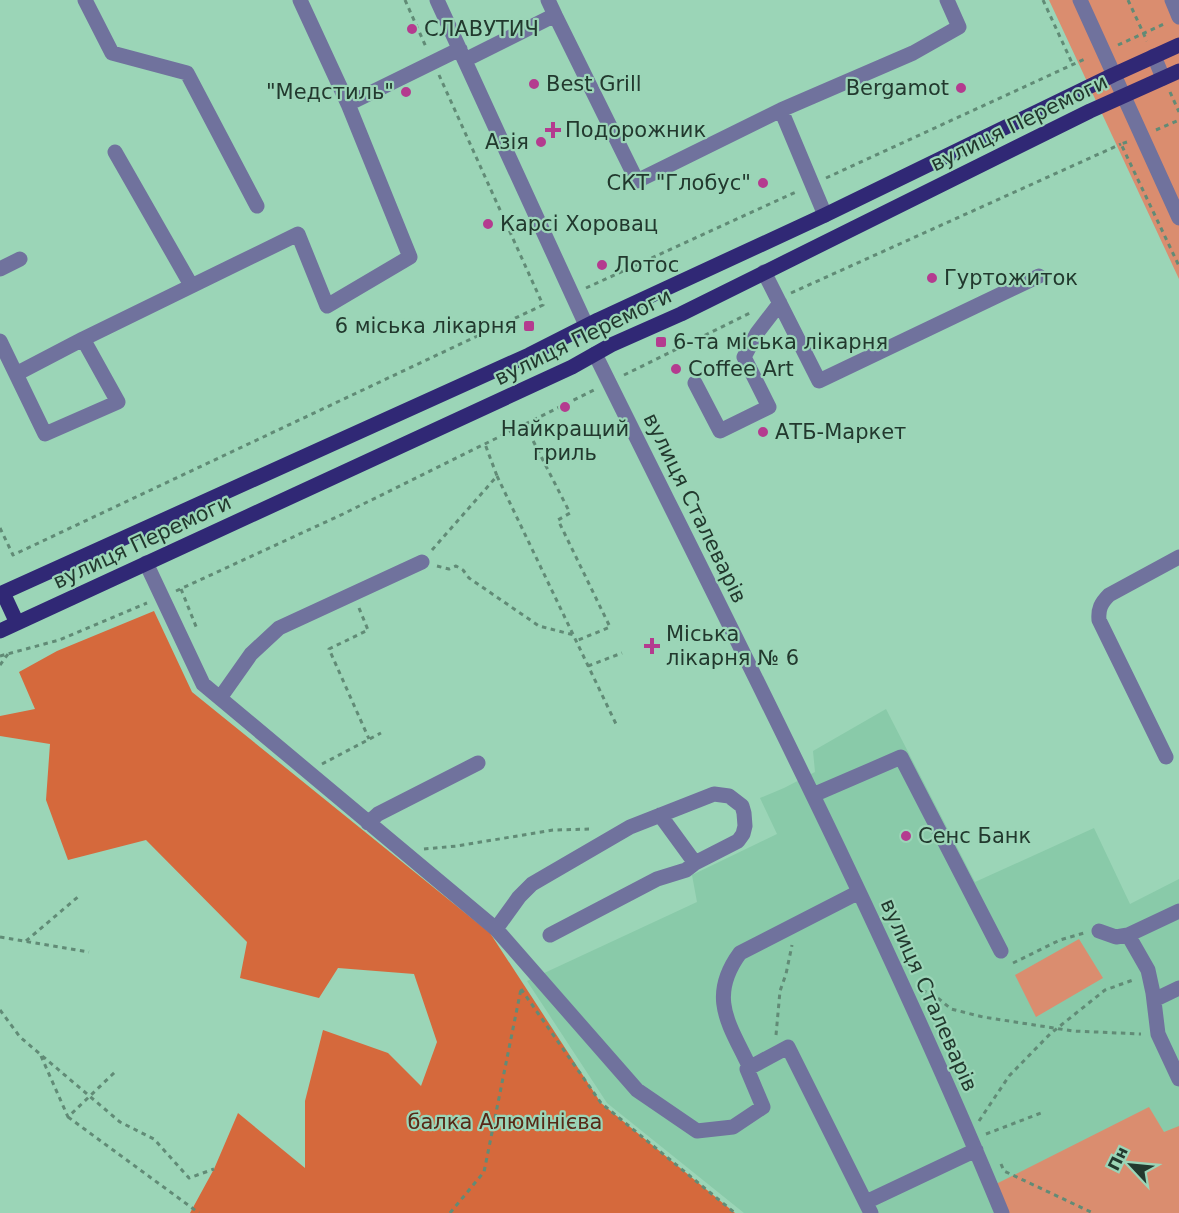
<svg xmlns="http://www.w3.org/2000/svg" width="1179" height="1213" font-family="'DejaVu Sans',sans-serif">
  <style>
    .built { fill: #89caa9 }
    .green { fill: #da8d6f }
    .forest { fill: #d5693c }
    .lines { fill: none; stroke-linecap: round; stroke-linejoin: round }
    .path { stroke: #618b76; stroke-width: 3; stroke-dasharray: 4.5 4.5; stroke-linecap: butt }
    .minor { stroke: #70729d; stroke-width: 15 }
    .major { stroke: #302875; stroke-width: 15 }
    .poi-dot { fill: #b43b8f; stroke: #9bd5b7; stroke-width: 2 }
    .labels { text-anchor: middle; stroke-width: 4.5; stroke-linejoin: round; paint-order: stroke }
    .poi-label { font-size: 21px; fill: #22392e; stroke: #9bd5b7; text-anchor: start }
    .street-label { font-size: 21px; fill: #22392e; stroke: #9bd5b7 }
    .park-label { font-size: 21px; fill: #562917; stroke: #9bd5b7 }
  </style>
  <rect width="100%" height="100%" fill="#9bd5b7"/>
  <path class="built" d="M886 709 975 882 1094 828 1130 904 1179 879V1213H744L607 1103 527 981 697 902 692 875 777 834 760 798 784 788 815 772 813 751Z"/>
  <path class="green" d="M1049 0H1179V279Z
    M1079 939 1103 978 1036 1017 1015 975Z
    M1149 1107 1164 1132 1179 1126V1213H1008L996 1184Z"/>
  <path class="forest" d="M154 611 192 692 490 933 601 1103 735 1213H190L214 1169 238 1113 305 1168V1101L323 1030 388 1053 421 1086 437 1042 414 974 338 968 319 998 240 978 247 942 146 840 68 860 46 800 50 744 0 736V716L35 709 19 672 57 651Z"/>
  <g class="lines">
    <path class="path" d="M405 0 426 47
      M1043 0 1073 65
      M1128 0 1147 41
      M1118 45 1164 24
      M1170 92 1179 112
      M1156 130 1179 120
      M1127 142 1121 144 1179 266
      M826 178 1087 58
      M586 288 798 191
      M791 293 1121 144
      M624 375 750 313
      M525 425 570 513 558 520 610 627 576 641
      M497 476 616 724
      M0 528 13 555 543 305 439 75
      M432 550 497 476 485 444
      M437 566 449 569 456 566 463 570 469 578 539 626 574 635
      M181 589 197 629
      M176 591 343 514 594 390
      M359 608 368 630 329 649 369 739
      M0 656 59 640 147 603
      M0 665 8 654
      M588 666 622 653
      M322 764 381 733
      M424 849 457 846 553 830 593 829
      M0 937 89 952
      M26 941 79 896
      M1013 963 1060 940 1084 933
      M521 989 601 1103 735 1213
      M922 991 932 993 951 1009 983 1017 1073 1031 1141 1034
      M0 1010 20 1037 120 1122 154 1139 189 1178 214 1169
      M776 1035 780 991 786 974 792 945
      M41 1056 68 1117 116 1071
      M68 1117 199 1213
      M979 1121 1009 1076 1050 1034 1105 990 1133 980
      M986 1134 1041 1113
      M1001 1164 1004 1171 1093 1213
      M450 1213 484 1172 521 989"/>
    <path class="minor" d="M85 0 112 53 187 73 257 206
      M300 0 348 104
      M437 0 587 327
      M548 0 555 15
      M1080 0 1179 218
      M1172 0 1179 17
      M1154 56 1163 78
      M465 60 555 15 637 181 781 110
      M115 152 191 285
      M825 215 781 110 913 53 959 27 947 0
      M0 269 20 259
      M764 272 819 381 1039 276
      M0 341 45 434 118 402 83 339 298 234 327 306 410 257 348 104 460 49
      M595 354C735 638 881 920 1002 1213
      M16 374 83 339
      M695 383 720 431 769 407 744 357 757 333 780 303
      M146 563 203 684 496 929 637 1090 697 1131 733 1127 763 1107 747 1069 788 1047 871 1213
      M220 698 251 654 279 628 422 562
      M1166 757 1099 620C1098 609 1101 603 1109 595L1179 557
      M813 795 901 757 1001 951
      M660 815 695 863
      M368 823 378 814 478 763
      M496 929 519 897 532 884 630 827 714 794 729 796 742 806 744 813 745 826 743 834 738 841 695 863 686 870 657 879 550 935
      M1099 931 1116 937 1128 935 1179 911
      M1128 935 1148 970 1153 993 1158 1034 1179 1079
      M1154 1000 1179 988
      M750 1068C730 1025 707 998 740 953L859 892
      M866 1202 976 1150"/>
    <path class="major" d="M3 593 17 623
      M0 594 529 355 598 320 825 215 1113 75 1179 45
      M0 631 572 367 611 345 681 314 1090 111 1179 71"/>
  </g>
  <g class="poi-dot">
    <circle cx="412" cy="29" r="6"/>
    <circle cx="534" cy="84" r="6"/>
    <circle cx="961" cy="88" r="6"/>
    <circle cx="406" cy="92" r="6"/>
    <path d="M550 121h6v6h6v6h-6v6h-6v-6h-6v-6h6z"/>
    <circle cx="541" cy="142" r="6"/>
    <circle cx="763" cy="183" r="6"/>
    <circle cx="488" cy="224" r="6"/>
    <circle cx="602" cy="265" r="6"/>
    <circle cx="932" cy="278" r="6"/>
    <rect x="523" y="320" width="12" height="12" rx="3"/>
    <rect x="655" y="336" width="12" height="12" rx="3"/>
    <circle cx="676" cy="369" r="6"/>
    <circle cx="565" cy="407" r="6"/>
    <circle cx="763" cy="432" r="6"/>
    <path d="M649 637h6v6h6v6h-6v6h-6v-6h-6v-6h6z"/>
    <circle cx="906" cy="836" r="6"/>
  </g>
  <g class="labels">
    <g class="poi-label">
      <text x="424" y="36">СЛАВУТИЧ</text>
      <text x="546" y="91">Best Grill</text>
      <text x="949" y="95" text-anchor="end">Bergamot</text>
      <text x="394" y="99" text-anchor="end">"Медстиль"</text>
      <text x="565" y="137">Подорожник</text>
      <text x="529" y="149" text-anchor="end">Азія</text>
      <text x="751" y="190" text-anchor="end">СКТ "Глобус"</text>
      <text x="500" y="231">Карсі Хоровац</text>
      <text x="614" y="272">Лотос</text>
      <text x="944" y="285">Гуртожиток</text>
      <text x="517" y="333" text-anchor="end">6 міська лікарня</text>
      <text x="673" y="349">6-та міська лікарня</text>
      <text x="688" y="376">Coffee Art</text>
      <text x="565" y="436" text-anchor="middle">Найкращий<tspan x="565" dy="24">гриль</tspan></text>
      <text x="775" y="439">АТБ-Маркет</text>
      <text x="666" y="641">Мiська<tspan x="666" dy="24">лiкарня № 6</tspan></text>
      <text x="918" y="843">Сенс Банк</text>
    </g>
    <g class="street-label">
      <text transform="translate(1019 123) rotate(-26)" y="7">вулиця Перемоги</text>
      <text transform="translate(583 337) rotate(-26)" y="7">вулиця Перемоги</text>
      <text transform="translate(695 508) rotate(64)" y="7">вулиця Сталеварів</text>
      <text transform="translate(142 542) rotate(-25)" y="7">вулиця Перемоги</text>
      <text transform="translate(929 995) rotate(66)" y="7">вулиця Сталеварів</text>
    </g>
    <g class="park-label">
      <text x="505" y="1129">балка Алюмінієва</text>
    </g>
  </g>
  <g transform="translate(1131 1165) rotate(296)" stroke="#9bd5b7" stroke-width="4.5" paint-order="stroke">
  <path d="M0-4.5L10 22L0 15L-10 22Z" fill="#22392e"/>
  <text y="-9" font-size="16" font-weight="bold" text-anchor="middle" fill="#22392e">Пн</text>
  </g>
</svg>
